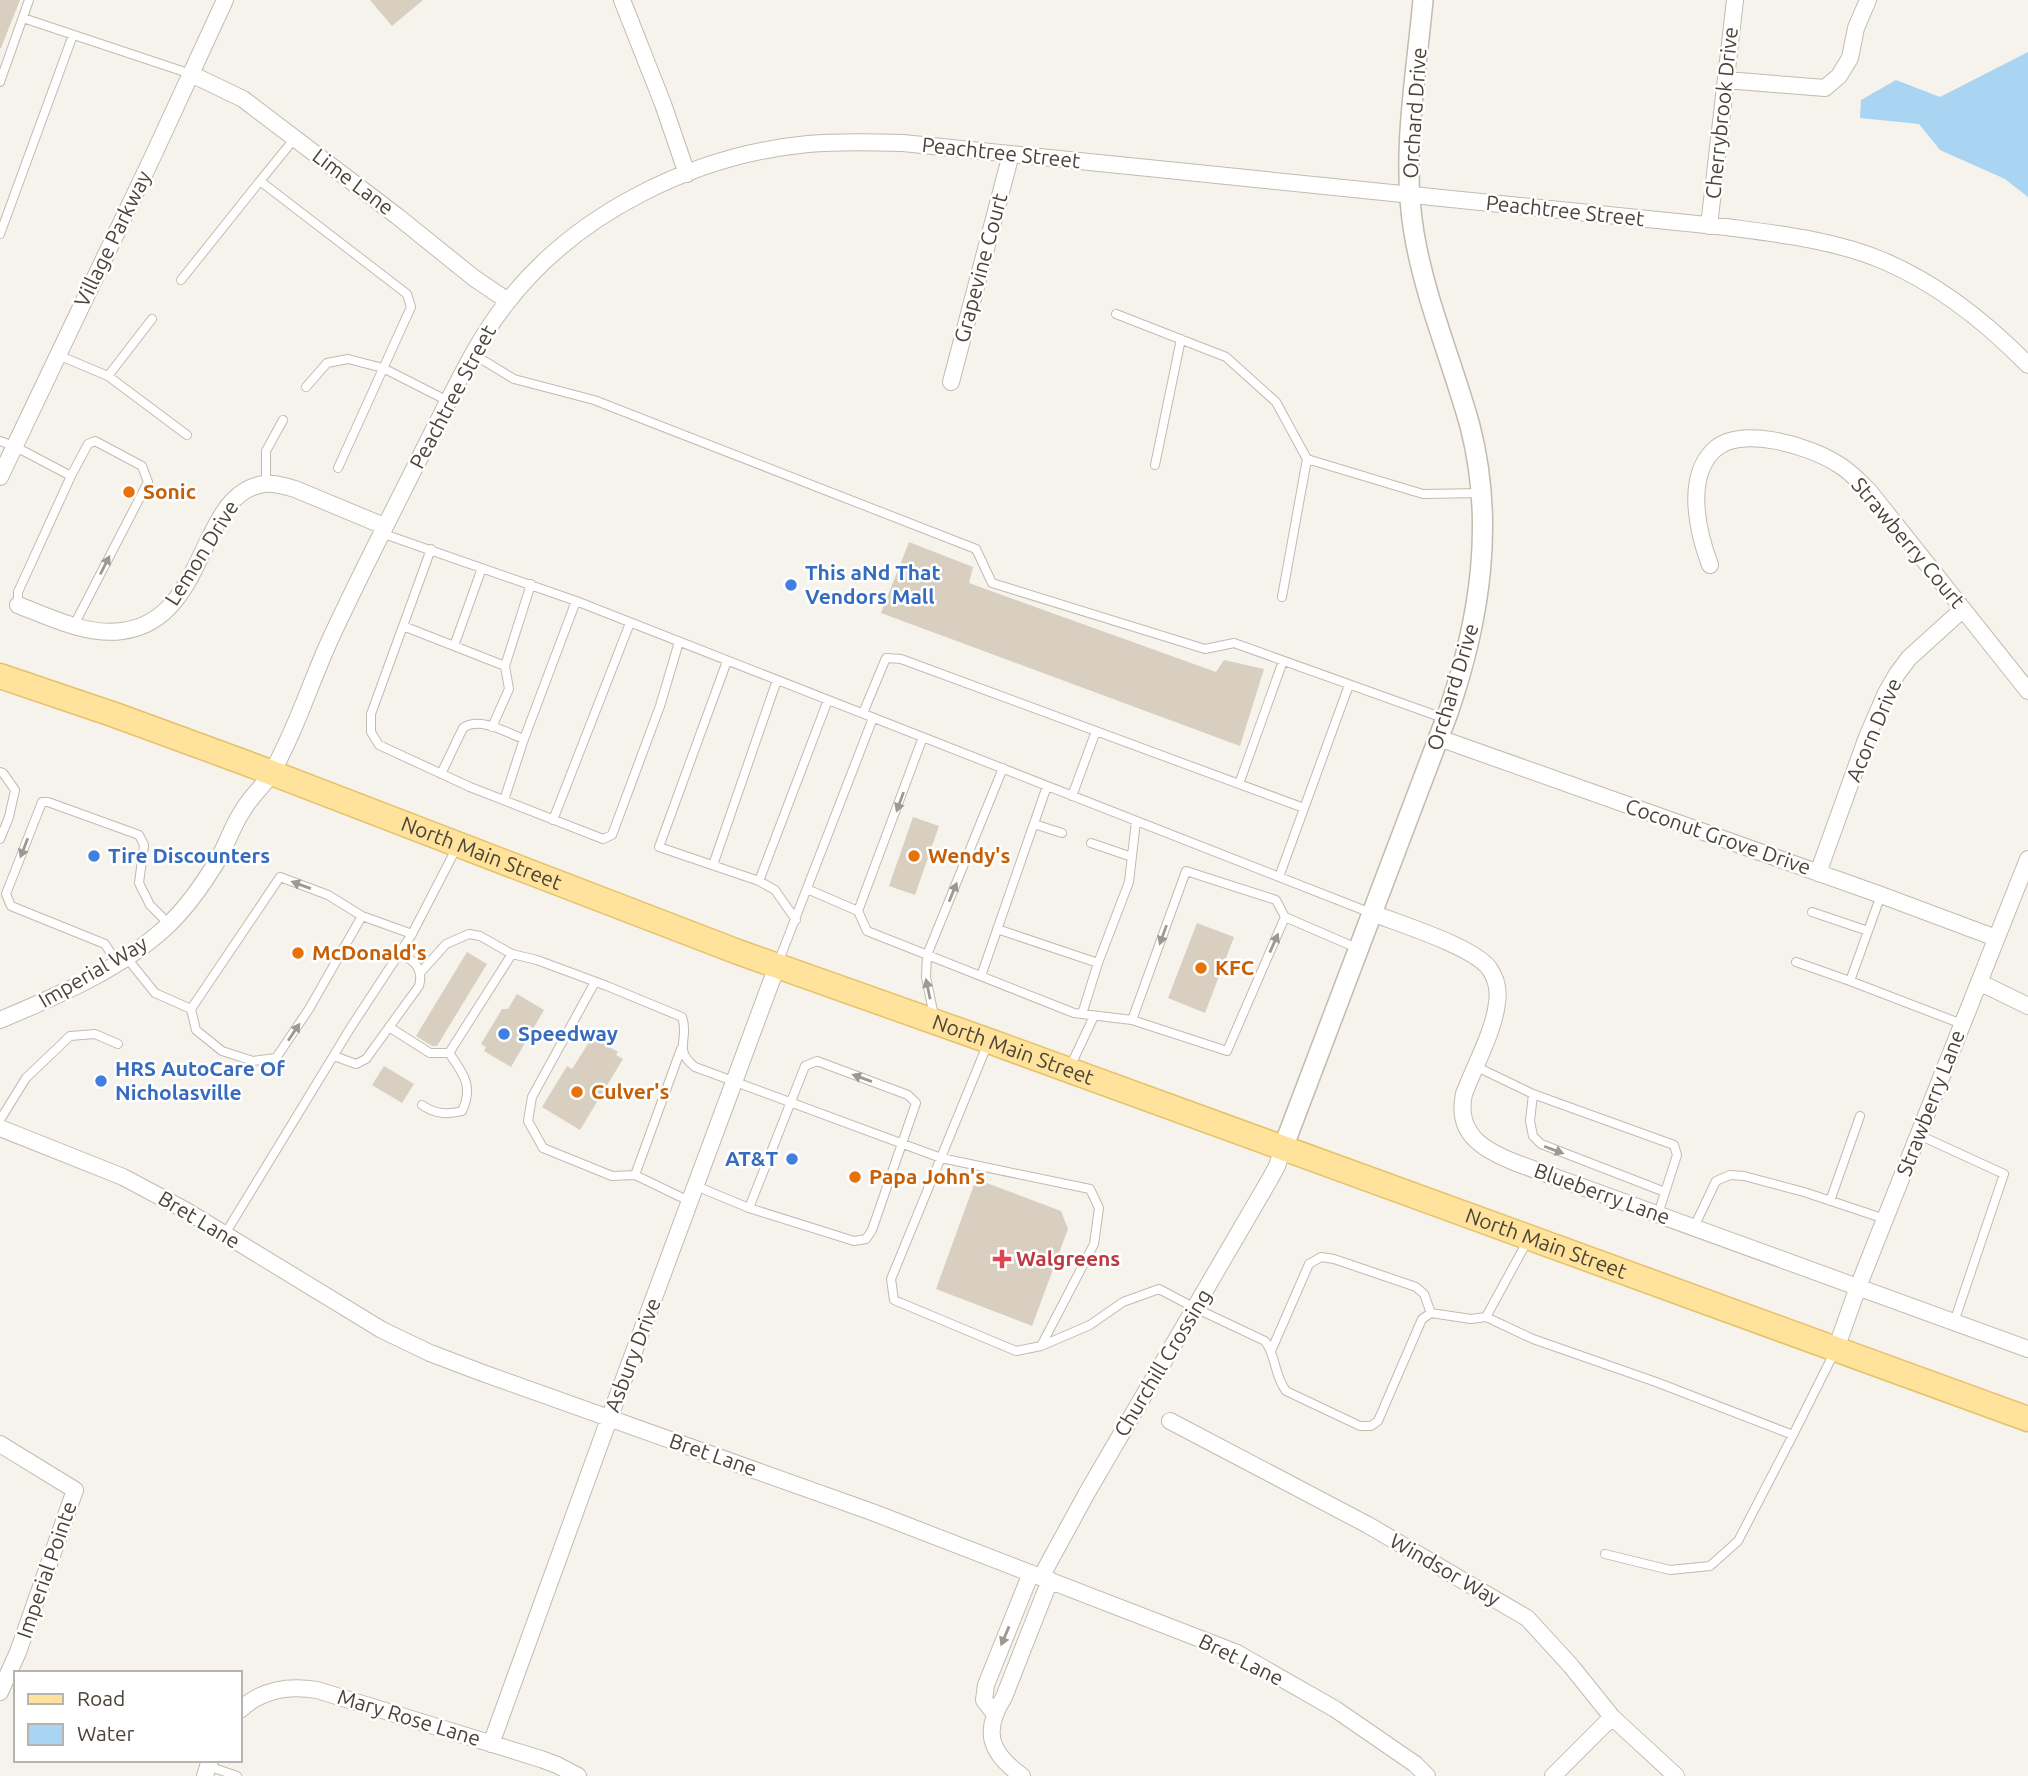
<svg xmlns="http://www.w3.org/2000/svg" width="2028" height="1776" font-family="Ubuntu,sans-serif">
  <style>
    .water { fill: #a9d4f2 }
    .building { fill: #d8cfc1 }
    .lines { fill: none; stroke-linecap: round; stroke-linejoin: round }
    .service-casing { stroke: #c2bbae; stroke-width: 10 }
    .minor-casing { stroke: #c2bbae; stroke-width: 18 }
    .tertiary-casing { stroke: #c2bbae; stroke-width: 22 }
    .primary-casing { stroke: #e6c16a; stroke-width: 27 }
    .service { stroke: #fff; stroke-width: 8 }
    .minor { stroke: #fff; stroke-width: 16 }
    .tertiary { stroke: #fff; stroke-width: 19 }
    .primary { stroke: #ffe39c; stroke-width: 24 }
    .oneway { fill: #9c9892 }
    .food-dot { fill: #e8710a; stroke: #fff; stroke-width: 2.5 }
    .shop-dot { fill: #3f7fe0; stroke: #fff; stroke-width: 2.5 }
    .health-dot { fill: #e0444e; stroke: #fff; stroke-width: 2.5 }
    .labels { text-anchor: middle; stroke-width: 5; stroke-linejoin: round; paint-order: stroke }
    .street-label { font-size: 21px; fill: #4b4439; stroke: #fff }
    .food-label { font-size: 21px; font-weight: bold; fill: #c56008; stroke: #fff; text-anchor: start }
    .shop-label { font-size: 21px; font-weight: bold; fill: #366cbe; stroke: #fff; text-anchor: start }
    .health-label { font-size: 21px; font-weight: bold; fill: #be3a42; stroke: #fff; text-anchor: start }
  </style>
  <rect width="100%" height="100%" fill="#f6f3ec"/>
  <path class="water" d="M2028 52V197L2005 179 1940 150 1919 124 1860 118 1861 100 1896 80 1940 97Z"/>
  <path class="building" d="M0 0H20L1 48H0Z
    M370 0H423L392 26Z
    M909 542 973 567 969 583 1216 672 1224 660 1264 669 1240 746 881 613Z
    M913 817 939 826 915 895 889 886Z
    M1197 923 1234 937 1205 1013 1168 998Z
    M467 952 487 964 437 1046H432L416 1036Z
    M517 994 544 1010 511 1067 484 1051 486 1047 481 1044 502 1009H508Z
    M591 1039 596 1042 597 1040 618 1052 616 1055 623 1059 580 1130 542 1107 567 1066 572 1069Z
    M384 1066 414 1084 402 1103 372 1085Z
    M976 1179 1061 1211 1068 1229 1032 1326 936 1289Z"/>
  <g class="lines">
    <defs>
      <path id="service" d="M23 18 191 74
        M0 82 29 0
        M295 138 260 181 407 294 411 307 338 468
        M0 234 73 35
        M181 280 260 181
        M1116 314 1226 357 1276 402 1307 459 1423 494 1482 493
        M473 354 514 379 594 400 976 549 992 583 1205 649 1234 643 1446 719
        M58 355 108 376 187 435
        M108 376 152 319
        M306 387 327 363 348 359 383 368 448 401
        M0 441 14 446 71 476 18 592V605
        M1155 465 1181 339
        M71 476 88 444 95 441 142 466 148 482 74 625
        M266 484V451L283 420
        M381 533 576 601 1371 913
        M431 549 371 714V732L379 745 470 787 603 839 612 835 660 706 679 642
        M482 568 454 646 505 666
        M1282 597 1307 459
        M403 626 454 646
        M727 661 659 847 759 881 828 700
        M863 713 886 658 901 659 1304 808
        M492 727 509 689 505 666 531 584
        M923 737 858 911 867 931 1074 1013 1132 1020 1227 1051 1285 917
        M0 772 3 773 15 790 9 817 0 839
        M441 774 463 728C480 716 507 733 524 739
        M1239 784 1283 661
        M1072 796 1096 731
        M504 800 524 739 576 601
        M553 820 630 623
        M1034 824 1062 833
        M1091 843 1132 857
        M713 865 777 680
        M1279 877 1349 685
        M759 881 775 890 796 920
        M807 889 858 911
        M1881 895 1850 981 1962 1024
        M1812 912 1868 931
        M362 916 309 1009 276 1058 253 1061 222 1051 196 1030 191 1009 280 877 328 895 362 916 412 934
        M997 929 1098 963
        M126 957 155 993 191 1009
        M1796 962 1850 981
        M117 963 105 944 11 906 6 894 42 802H48L139 835 144 845 139 883 150 905 169 924
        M778 963 873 718
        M420 973 446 944 469 934 480 936 512 954 537 960 607 986 682 1017C690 1039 672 1049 695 1067L941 1158 1090 1189 1099 1208 1094 1244 1041 1346
        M981 976 1047 786
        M595 982 532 1097 528 1121 543 1148 612 1176 635 1175
        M1082 1014 1098 963 1129 882 1136 821
        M934 1016 926 977 927 955 1003 768
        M1132 1020 1186 871 1276 900 1285 917 1359 949
        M389 1027 430 1053H449L512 954
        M988 1043 891 1279 894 1300 1016 1351 1041 1346 1090 1325 1123 1302 1159 1289 1195 1308 1265 1341C1277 1357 1273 1373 1286 1391L1360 1426H1371L1378 1421 1422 1319 1431 1313 1471 1319 1486 1317 1528 1240
        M681 1049 635 1175 691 1202
        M334 1056 356 1064 366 1059 419 986C424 968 414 961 400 953
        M1475 1066 1533 1094 1674 1145 1677 1155 1658 1214
        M1070 1067 1094 1016
        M1533 1094 1530 1121 1533 1136 1541 1144 1665 1192
        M422 1105C435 1114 447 1115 462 1111 474 1086 463 1073 449 1053
        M0 1120 26 1078 70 1036 95 1034 118 1044
        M1919 1135 2004 1174 1954 1322
        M696 1186 749 1208 854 1241 866 1239 872 1230 916 1103 908 1095 817 1061 805 1066 749 1208
        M1830 1201 1860 1116
        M1694 1227 1716 1181 1730 1175 1744 1176 1804 1192 1885 1219
        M225 1234 351 1027 412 934 457 847
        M1486 1317 1533 1339 1656 1382 1793 1435 1834 1353
        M1272 1349 1309 1264 1321 1257 1334 1259 1416 1287 1424 1294 1431 1313
        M1605 1554 1670 1570 1710 1566 1738 1541 1793 1435
        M208 1766 237 1776"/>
      <path id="minor" d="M622 0 663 104 687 174
        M191 74 243 99 397 216 474 278 508 301
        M1726 80 1825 88 1839 76 1850 58 1856 28 1868 0
        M1709 226 1735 0
        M951 382 1011 154
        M0 477 153 156 225 0
        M1710 565C1698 533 1685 479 1713 451 1739 424 1809 446 1836 463 1849 470 1859 481 1869 491L2028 691
        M18 605C49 617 87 636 122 631 209 620 197 493 264 484 275 483 285 486 295 489L384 526
        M1439 738 1881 895 1996 938
        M1818 873 1867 737 1886 693 1897 674 1909 658 1963 609
        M1372 913C1400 924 1472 946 1489 968 1496 978 1499 991 1497 1003 1494 1031 1474 1067 1464 1094 1455 1135 1485 1151 1519 1164L2028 1349
        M1979 982 2028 1006
        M0 1020C57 996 119 970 165 928 187 908 204 883 219 858 227 843 233 825 243 810 251 796 264 786 272 772 295 732 310 684 329 642 361 572 397 504 431 435 454 391 474 345 505 305 575 213 694 155 808 144 840 141 871 142 903 143L1726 227C1779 234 1834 240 1884 261 1940 285 1986 322 2028 365
        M0 1128 123 1177 185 1210 382 1330 430 1353 480 1372 872 1512 1237 1653 1335 1709 1415 1764 1427 1776
        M1836 1349 1858 1287 2028 859
        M1170 1421 1368 1525 1527 1618 1571 1666 1612 1717 1676 1776
        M0 1444 75 1490 18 1652 0 1692
        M1041 1577 1088 1491 1270 1179 1277 1166 1283 1148
        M240 1710C262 1689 288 1685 317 1690L541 1759 557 1765 578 1776
        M994 1713 984 1700 986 1685 1031 1573
        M491 1744 609 1419 777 966
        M205 1776 210 1760
        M1022 1776C990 1753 982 1732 1004 1697L1050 1580
        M1553 1776 1612 1717"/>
      <path id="tertiary" d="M1283 1148 1448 713C1480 620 1495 523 1470 426 1452 361 1425 299 1414 233 1401 156 1416 77 1423 0"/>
      <g id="primary">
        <path id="s1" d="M0 676 115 715 246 763 738 952 989 1041 2028 1419"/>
      </g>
    </defs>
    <use href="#service" class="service-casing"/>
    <use href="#minor" class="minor-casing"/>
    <use href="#tertiary" class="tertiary-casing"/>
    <use href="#primary" class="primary-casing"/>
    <use href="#service" class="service"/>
    <use href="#minor" class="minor"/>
    <use href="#tertiary" class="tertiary"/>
    <use href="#primary" class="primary"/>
  </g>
  <defs><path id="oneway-solid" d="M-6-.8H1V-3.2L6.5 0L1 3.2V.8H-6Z" transform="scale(1.75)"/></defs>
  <g class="oneway">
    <use href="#oneway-solid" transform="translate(105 565) rotate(-63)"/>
    <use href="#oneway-solid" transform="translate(900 802) rotate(110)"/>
    <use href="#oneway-solid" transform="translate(24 848) rotate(111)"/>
    <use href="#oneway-solid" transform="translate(301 885) rotate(-160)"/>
    <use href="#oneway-solid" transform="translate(953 892) rotate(-68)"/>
    <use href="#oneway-solid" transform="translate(1163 935) rotate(110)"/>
    <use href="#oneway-solid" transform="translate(1274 943) rotate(-66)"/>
    <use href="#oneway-solid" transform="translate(928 989) rotate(-102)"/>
    <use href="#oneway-solid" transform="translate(294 1032) rotate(-56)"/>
    <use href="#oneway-solid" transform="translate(862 1078) rotate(-160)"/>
    <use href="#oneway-solid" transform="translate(1554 1150) rotate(21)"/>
    <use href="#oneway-solid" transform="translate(1005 1636) rotate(113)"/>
  </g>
  <g class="food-dot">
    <circle cx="129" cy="492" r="7"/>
    <circle cx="914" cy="856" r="7"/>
    <circle cx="298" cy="953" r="7"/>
    <circle cx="1201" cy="968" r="7"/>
    <circle cx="577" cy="1092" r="7"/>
    <circle cx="855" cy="1177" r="7"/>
  </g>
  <g class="shop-dot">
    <circle cx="791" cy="585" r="7"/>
    <circle cx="94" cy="856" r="7"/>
    <circle cx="504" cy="1034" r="7"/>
    <circle cx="101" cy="1081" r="7"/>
    <circle cx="792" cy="1159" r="7"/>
  </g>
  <path class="health-dot" d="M998.5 1248.5h7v7h7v7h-7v7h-7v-7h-7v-7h7z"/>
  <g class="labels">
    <g class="street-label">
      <text transform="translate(1415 113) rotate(-86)" y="7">Orchard Drive</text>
      <text transform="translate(1722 113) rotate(-84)" y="7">Cherrybrook Drive</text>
      <text transform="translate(1001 153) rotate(6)" y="7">Peachtree Street</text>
      <text transform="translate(353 182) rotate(37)" y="7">Lime Lane</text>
      <text transform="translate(1565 211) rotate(6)" y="7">Peachtree Street</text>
      <text transform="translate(113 239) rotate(-64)" y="7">Village Parkway</text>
      <text transform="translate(981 268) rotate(-75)" y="7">Grapevine Court</text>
      <text transform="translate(453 397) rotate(-62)" y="7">Peachtree Street</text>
      <text transform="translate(1908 543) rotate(50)" y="7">Strawberry Court</text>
      <text transform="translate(202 553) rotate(-58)" y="7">Lemon Drive</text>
      <text transform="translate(1453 687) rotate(-73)" y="7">Orchard Drive</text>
      <text transform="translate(1874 730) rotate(-67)" y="7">Acorn Drive</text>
      <text transform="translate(1718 837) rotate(19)" y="7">Coconut Grove Drive</text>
      <text dy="7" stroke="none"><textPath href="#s1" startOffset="513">North Main Street</textPath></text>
      <text transform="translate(93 972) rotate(-30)" y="7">Imperial Way</text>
      <text dy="7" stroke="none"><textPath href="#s1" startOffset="1080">North Main Street</textPath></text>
      <text transform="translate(1931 1103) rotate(-69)" y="7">Strawberry Lane</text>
      <text transform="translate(1602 1194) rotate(20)" y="7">Blueberry Lane</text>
      <text transform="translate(199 1220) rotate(31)" y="7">Bret Lane</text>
      <text dy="7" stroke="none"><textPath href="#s1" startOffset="1647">North Main Street</textPath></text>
      <text transform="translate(633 1355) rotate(-69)" y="7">Asbury Drive</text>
      <text transform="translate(1163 1363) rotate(-59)" y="7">Churchill Crossing</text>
      <text transform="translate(713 1455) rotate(19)" y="7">Bret Lane</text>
      <text transform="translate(47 1570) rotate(-71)" y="7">Imperial Pointe</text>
      <text transform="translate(1445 1570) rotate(30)" y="7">Windsor Way</text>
      <text transform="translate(1241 1660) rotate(26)" y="7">Bret Lane</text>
      <text transform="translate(409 1718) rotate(17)" y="7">Mary Rose Lane</text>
    </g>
    <g class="food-label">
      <text x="143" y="499">Sonic</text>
      <text x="928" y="863">Wendy's</text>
      <text x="312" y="960">McDonald's</text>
      <text x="1215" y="975">KFC</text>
      <text x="591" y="1099">Culver's</text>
      <text x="869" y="1184">Papa John's</text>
    </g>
    <g class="shop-label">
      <text x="805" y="580">This aNd That<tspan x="805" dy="24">Vendors Mall</tspan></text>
      <text x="108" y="863">Tire Discounters</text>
      <text x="518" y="1041">Speedway</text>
      <text x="115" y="1076">HRS AutoCare Of<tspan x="115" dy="24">Nicholasville</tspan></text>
      <text x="778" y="1166" text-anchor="end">AT&amp;T</text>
    </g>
    <g class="health-label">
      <text x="1016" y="1266">Walgreens</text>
    </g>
  </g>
  <rect x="14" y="1671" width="228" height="91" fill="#ffffff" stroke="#b7b4b0" stroke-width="2"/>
  <rect x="28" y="1694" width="35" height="10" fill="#ffe39c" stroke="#b7b4b0" stroke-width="2"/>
  <text x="77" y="1706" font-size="21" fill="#4b4439">Road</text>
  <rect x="28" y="1724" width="35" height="21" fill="#a9d4f2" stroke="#b7b4b0" stroke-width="2"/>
  <text x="77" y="1741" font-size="21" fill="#4b4439">Water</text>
</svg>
